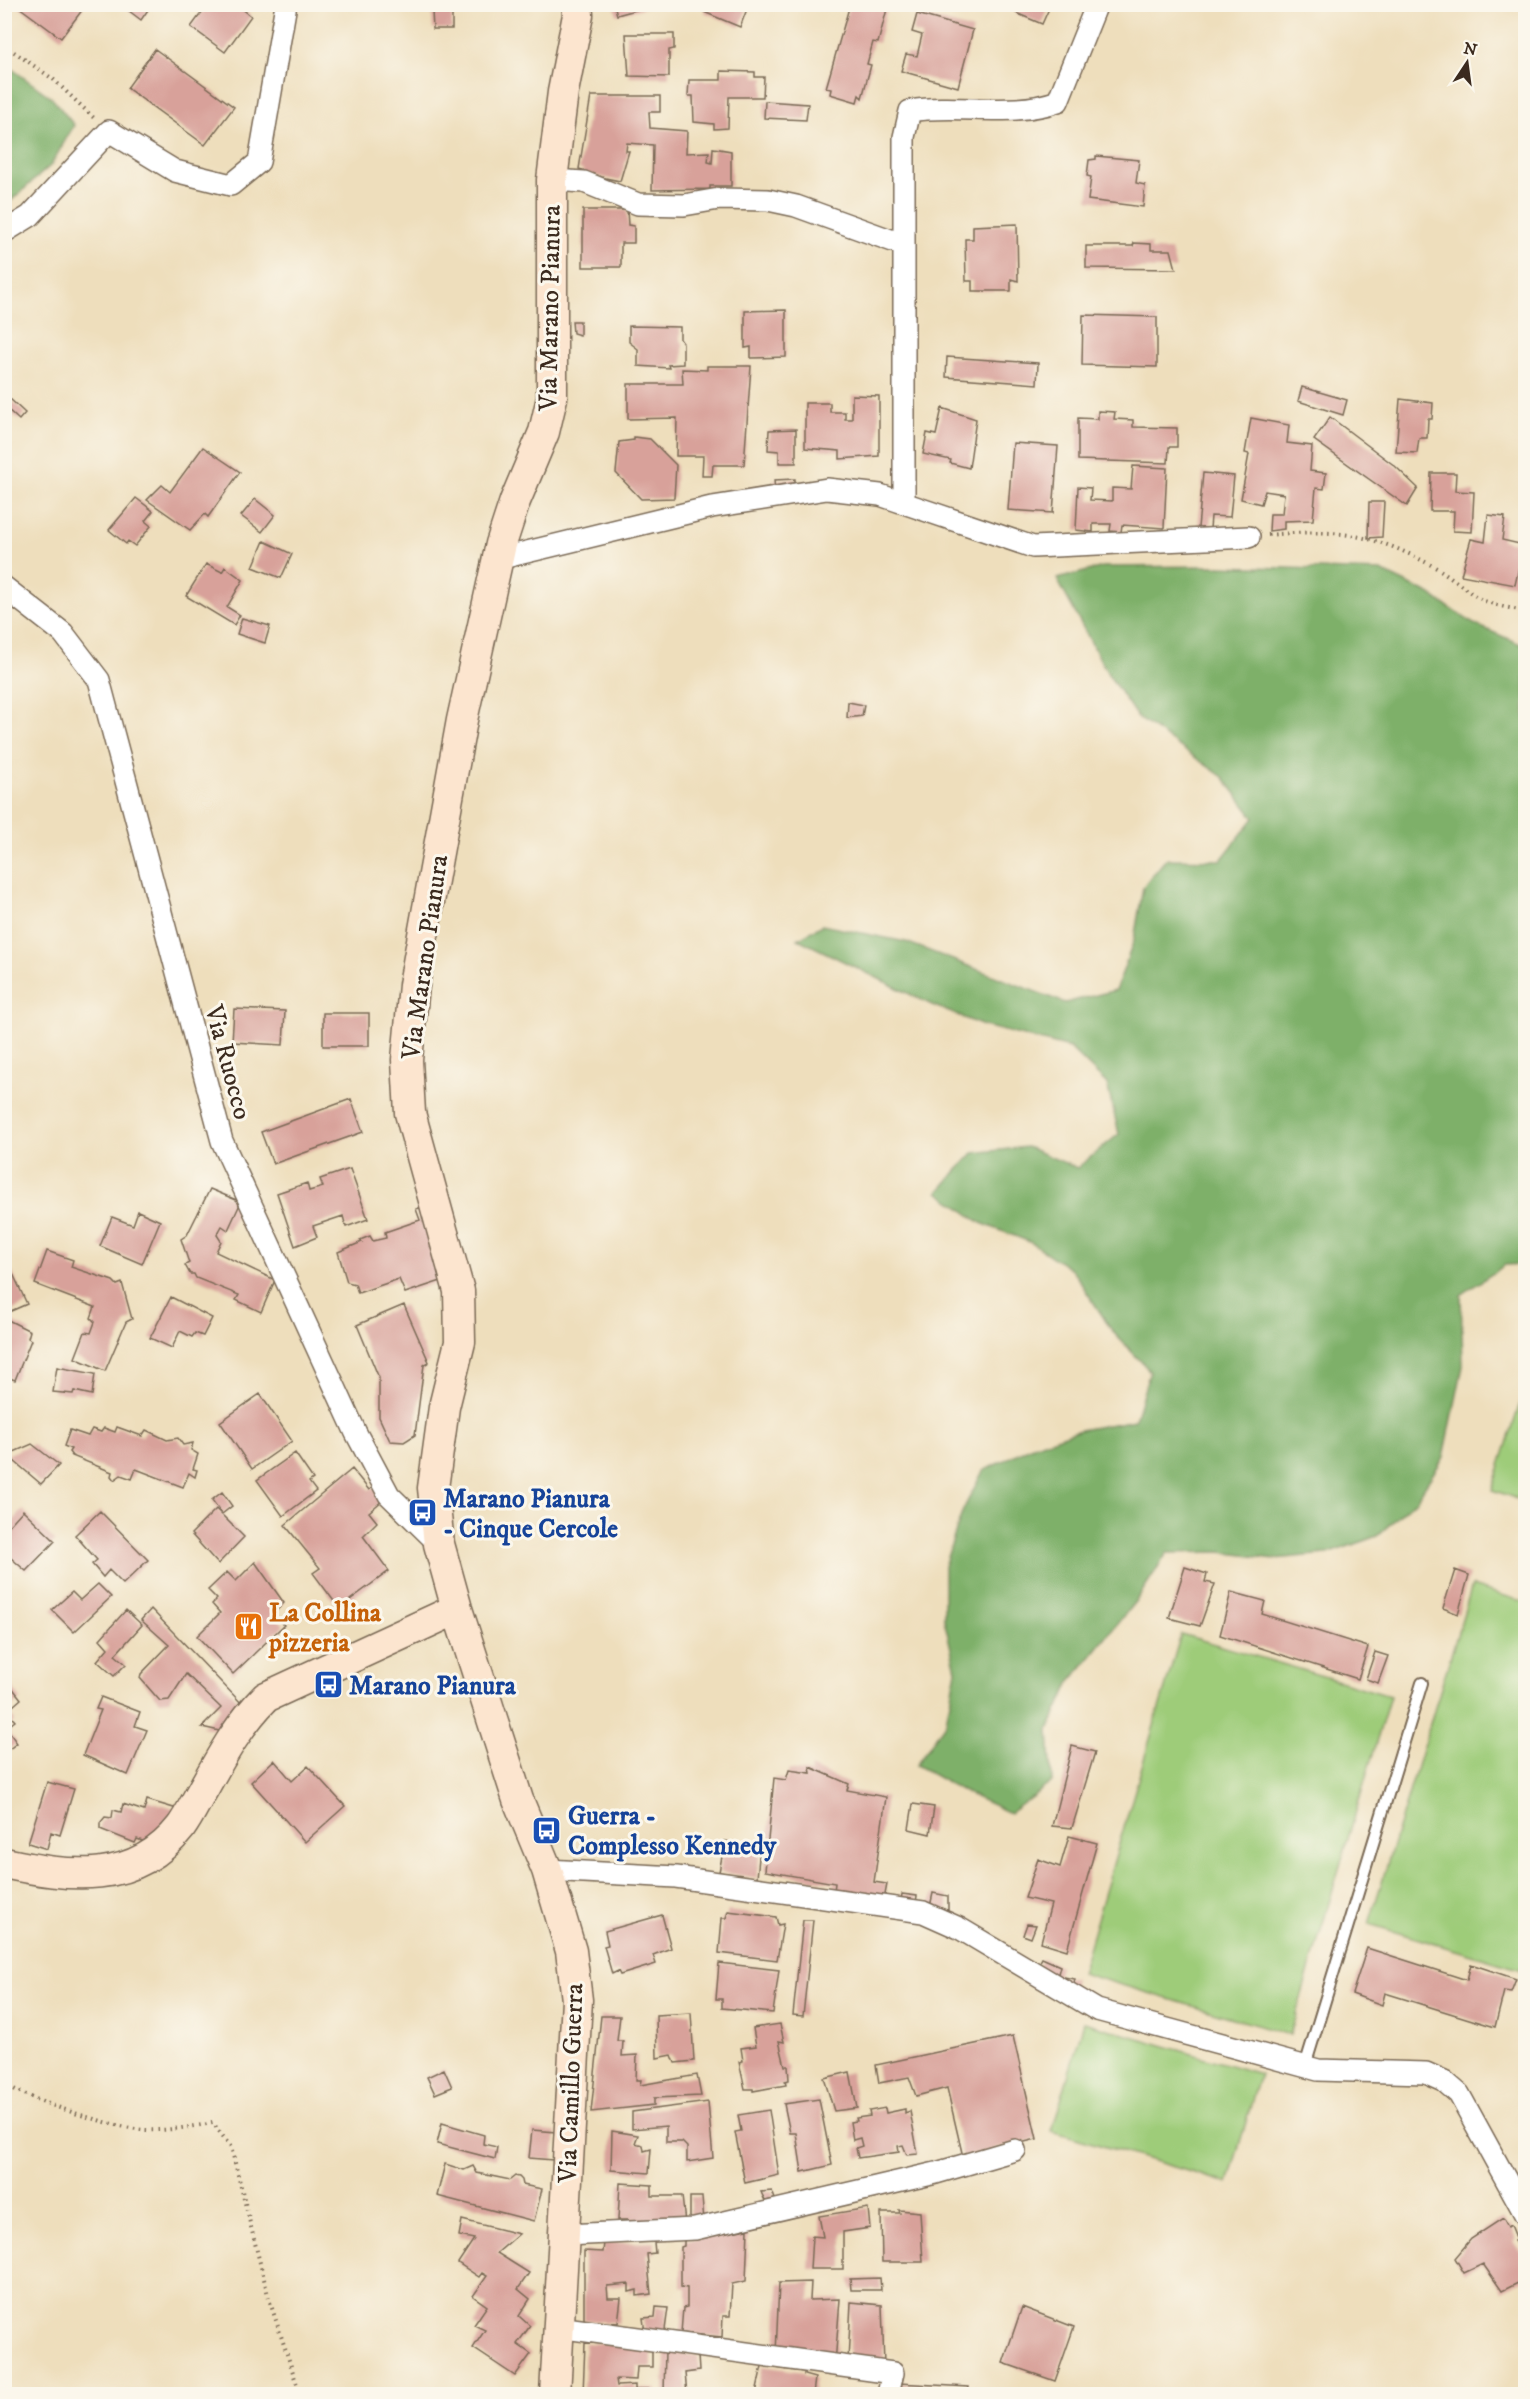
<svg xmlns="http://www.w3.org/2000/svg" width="1530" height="2399" font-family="'IM FELL DW Pica',serif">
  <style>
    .green { fill: #9ecc79; stroke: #6c7b4c; stroke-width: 1.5 }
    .forest { fill: #7eb069; stroke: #5c6d44; stroke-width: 1.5 }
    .building { fill: #d8a19a }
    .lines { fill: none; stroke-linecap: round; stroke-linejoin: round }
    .lane-casing { stroke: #7a6955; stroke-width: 14 }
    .street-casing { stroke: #7a6955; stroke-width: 24 }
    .secondary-casing { stroke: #7a6955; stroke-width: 33 }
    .path { stroke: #7a6955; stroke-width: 4; stroke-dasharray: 1.5 4.5; stroke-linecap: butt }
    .lane { stroke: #fff; stroke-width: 10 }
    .street { stroke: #fff; stroke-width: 21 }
    .secondary { stroke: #fce5cf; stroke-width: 30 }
    .labels { text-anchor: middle; stroke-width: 6; stroke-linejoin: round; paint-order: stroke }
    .street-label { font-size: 26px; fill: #3b2a1e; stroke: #fbf7ec }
    .transit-label { font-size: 26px; font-weight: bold; fill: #164399; stroke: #fbf7ec; text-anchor: start }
    .food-label { font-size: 26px; font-weight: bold; fill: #c56008; stroke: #fbf7ec; text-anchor: start }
  </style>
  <rect width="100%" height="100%" fill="#fbf7ec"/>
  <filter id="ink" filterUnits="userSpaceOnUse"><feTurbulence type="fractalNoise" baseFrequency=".0167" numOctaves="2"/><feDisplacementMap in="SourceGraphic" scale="12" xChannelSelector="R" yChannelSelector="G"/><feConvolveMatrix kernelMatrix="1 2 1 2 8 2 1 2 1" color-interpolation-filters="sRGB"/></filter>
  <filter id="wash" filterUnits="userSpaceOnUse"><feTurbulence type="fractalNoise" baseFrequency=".008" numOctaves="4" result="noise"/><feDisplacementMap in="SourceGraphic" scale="24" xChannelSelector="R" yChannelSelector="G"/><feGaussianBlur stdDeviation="1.35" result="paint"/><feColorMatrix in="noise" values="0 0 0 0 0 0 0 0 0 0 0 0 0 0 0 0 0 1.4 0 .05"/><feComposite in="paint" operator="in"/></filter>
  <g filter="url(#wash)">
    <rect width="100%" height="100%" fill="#eedebc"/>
    <path class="green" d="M1525 1388 1526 1501H1525L1492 1490Z
      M1472 1586 1525 1602V1971L1369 1924Z
      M1181 1634 1390 1696 1290 2035 1081 1973Z
      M1084 2022 1260 2074 1228 2183 1052 2131Z"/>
    <path class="forest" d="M5 64 52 98 74 125 51 165 5 206Z
      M1219 566 1381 571 1429 594 1474 624 1525 646V1264L1505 1265 1461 1295 1463 1366 1444 1457 1416 1500 1377 1536 1327 1554 1274 1559 1220 1552 1167 1553 1138 1598 1070 1682 1049 1730 1052 1782 1010 1813 962 1791 916 1765 946 1722 956 1670 944 1619V1566L963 1510 983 1471 1030 1447 1080 1430 1135 1420 1150 1371 1113 1332 1073 1271 1030 1242 981 1223 938 1192 973 1153 1027 1147 1077 1168 1119 1134 1107 1084 1070 1048 981 1025 932 1005 798 939 822 925 906 942 1065 1003 1116 990 1134 940 1143 887 1166 859 1221 860 1254 818 1223 777 1137 717 1108 674 1057 579 1103 567Z"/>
    <g id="blocks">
      <path class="building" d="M15 4H78L83 9 61 38Z
        M120 4H152L141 20Z
        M208 4H236L251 16 225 52 191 27Z
        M614 4H654V5L617 15Z
        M707 4H749L740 27 704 12Z
        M850 4H884L883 8 887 9 878 43 873 42 867 64 871 65 862 98 859 95 857 102 830 94 831 89 826 88Z
        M1020 4H1051L1042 24 1016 13Z
        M452 10V29H433L432 11Z
        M917 14 973 30 958 87 901 71 906 54 917 56 922 35 912 32Z
        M626 34H674V49L669 50V77L629 76Z
        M155 49 234 107 205 145 127 88Z
        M721 71 755 72V77H764L763 97H729L728 128 714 129V124L694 122 693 96H688L689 80H721Z
        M591 96H660V112H649L650 128 687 131 686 153 709 152 708 162 712 163 713 148 731 151V186H710V189L652 190 653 145 627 143 626 151H629L620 181 582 173 583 170 579 169Z
        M765 101 808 104 806 120 764 118Z
        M1096 156 1139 160 1136 183 1145 185 1143 207 1088 200 1091 177 1087 176 1089 160 1096 159Z
        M583 210H627L628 225 634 226V243H621V267H583Z
        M1017 224 1018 281 1011 279V291H972V281H966L965 239H973V226Z
        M1134 243 1151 244V250H1171L1176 269 1086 268V246H1133Z
        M786 310V357L751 358V347L745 348V311Z
        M1083 315 1157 317V367L1082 365Z
        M572 321H580V335L573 333Z
        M629 326 680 327V339L683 343V364L668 365 669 368 638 366V349L629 342Z
        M947 357 1038 363 1037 384 946 377Z
        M707 366H751L744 465H713L712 476H702L703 456H676L677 418 628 419V384H683L682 369 707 370Z
        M1302 387 1347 400 1343 415 1298 401Z
        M852 395 879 396V456L840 459V451L805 448V403H830V412H845V419H852Z
        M9 398 25 413 19 420 4 406Z
        M1400 399 1433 403 1432 419H1428L1427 438H1419L1417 453 1396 452Z
        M942 408 976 419 969 468 950 463 951 460 923 454 927 433 936 435Z
        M1098 411 1115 412 1114 419 1133 420V427L1177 428V447H1169L1168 463 1078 460V418L1098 419Z
        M1330 417 1395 466 1418 488 1407 506 1314 440Z
        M1251 418 1289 425 1287 443 1312 446 1310 471 1326 473 1324 489 1316 488 1313 520 1284 521V529L1269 531 1270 514H1282L1284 494 1265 491 1261 504 1241 499 1249 454 1245 453Z
        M796 429V463H779V451L768 450 769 430Z
        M634 437 650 439 676 465 674 498 641 499 616 473 619 442 634 440Z
        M1013 443 1058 446 1053 513 1008 510Z
        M203 447 240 472 208 517 205 514 190 530 147 500 162 485 170 492Z
        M1133 466 1167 468 1164 528 1122 525 1121 532 1110 531 1111 524H1093V532L1076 530 1078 487 1091 488 1090 500 1112 501V488L1131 489Z
        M1203 473 1234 476 1230 517 1211 516 1210 529 1198 528Z
        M1431 473H1456L1455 491 1474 492 1472 532 1453 531 1454 511H1430Z
        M795 479V489L775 492 774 480Z
        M136 498 153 511 145 521 151 526 135 546 128 541 126 544 109 530Z
        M255 499 275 515 262 532 241 516Z
        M1369 502H1384L1382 537 1368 538Z
        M1488 515 1505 517 1502 540 1524 545 1515 585 1461 575 1471 539 1485 542Z
        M264 541 292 554 281 578 253 567Z
        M206 564 222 572 225 567 243 580 227 607 240 615 234 625 186 596Z
        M242 618 270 626 265 643 237 634Z
        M848 702 864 705 862 716 847 718Z
        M234 1009 285 1011 283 1045 232 1042Z
        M323 1013H369V1046H323Z
        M351 1099 363 1132 273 1164 261 1132Z
        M350 1169 368 1219 346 1227 343 1216 313 1226 317 1237 295 1246 277 1193 307 1183 309 1191 323 1187 320 1179Z
        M210 1189 241 1202 228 1230 222 1226 217 1235 221 1241 216 1252 275 1280 261 1312 236 1300 239 1295 196 1278 194 1274H190L185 1265 189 1263 181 1239 187 1235Z
        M429 1205 453 1277 405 1293 399 1279 358 1293 355 1284 347 1282 338 1252 362 1242 360 1240 370 1236 373 1241 386 1238 385 1232 420 1220 416 1209Z
        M138 1211 160 1221 142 1264 100 1246 112 1217 133 1225Z
        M47 1251 73 1260 71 1267 113 1281 117 1285 122 1283 132 1319 126 1322 105 1371 75 1358 85 1332 91 1333 95 1322 91 1318 95 1307 35 1284Z
        M8 1263 27 1304 4 1314V1264Z
        M171 1297 212 1318 203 1336 195 1333 192 1337 180 1331 172 1348 150 1338Z
        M404 1305 429 1362 424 1365 415 1435 404 1442 390 1441 379 1417V1378L357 1325Z
        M4 1318 30 1331 28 1338 31 1340 15 1380 4 1376Z
        M57 1367 95 1374 92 1395 74 1391 73 1394 53 1392Z
        M260 1394 292 1441 252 1469 220 1422Z
        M117 1427 142 1436 146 1430 167 1440 178 1438 183 1445 193 1443 191 1450 198 1454 193 1469 197 1470 195 1477 189 1473 183 1487 136 1469 132 1479 121 1475 114 1480 111 1476 112 1472 72 1456 69 1452 71 1449 64 1446 70 1430 88 1436 92 1429 101 1432 104 1428 115 1432Z
        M32 1444 59 1465 41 1484 7 1455Z
        M295 1453 313 1479 309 1482 316 1491 283 1516 257 1480Z
        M352 1469 369 1490 373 1487 383 1500 369 1512 377 1522 363 1536 389 1571 339 1608 313 1573 320 1568 285 1525Z
        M222 1492 232 1506 222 1514 212 1500Z
        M216 1509 244 1537 218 1564 191 1534Z
        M23 1510 55 1541 26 1571 4 1552V1531Z
        M100 1511 148 1560 123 1584 109 1570 103 1577 92 1564 97 1560 75 1535Z
        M255 1562 284 1603 273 1614 284 1625 233 1674 197 1636 220 1613 212 1604 217 1599 208 1590 227 1572 236 1581Z
        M1185 1567 1207 1574 1205 1582 1215 1584 1200 1626 1169 1618Z
        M1455 1570 1469 1575 1458 1614 1443 1608Z
        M98 1584 111 1597 74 1632 52 1610 72 1592 80 1600Z
        M1231 1592 1265 1601 1262 1614 1368 1647 1358 1679 1220 1635Z
        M151 1609 245 1707 228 1733 202 1727 221 1708 186 1674 169 1700 160 1701 140 1678 141 1674 169 1645 141 1620Z
        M126 1610 142 1625 115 1655 126 1664 114 1676 97 1661 108 1648 100 1639Z
        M1375 1652 1388 1656 1378 1683 1366 1679Z
        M4 1677 21 1699 13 1706 10 1702 4 1705Z
        M101 1697 140 1712 135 1726 147 1730 128 1775 83 1755 101 1710 96 1709Z
        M4 1709 15 1721 6 1728 17 1743 4 1753Z
        M1072 1746 1095 1752 1072 1828 1052 1826Z
        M274 1760 292 1781 308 1766 345 1806 305 1842 251 1782Z
        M810 1767 849 1784 847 1790 886 1797 874 1882 887 1884 884 1900 834 1891 835 1883 765 1871 774 1778 786 1780 789 1770 811 1773Z
        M47 1782 74 1789 60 1835 51 1832 47 1849 28 1843Z
        M147 1800 177 1809 148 1843 137 1839 135 1843 100 1829V1823L105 1817 112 1818 113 1810 121 1812 123 1804 144 1811Z
        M913 1804 934 1807 930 1834 909 1829Z
        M1069 1836 1097 1843 1067 1950 1041 1942 1051 1904 1025 1898 1038 1859 1060 1867Z
        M725 1841 760 1847 757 1878 719 1872Z
        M933 1893 948 1896V1910L930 1907Z
        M902 1894 917 1896 915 1909 900 1906Z
        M728 1911 776 1917 778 1925 783 1924 777 1960 719 1953 722 1918H726Z
        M662 1915 671 1948 653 1955 656 1964 620 1975 618 1971 612 1974 604 1946 608 1945 605 1931Z
        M803 1920H813L803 2016 793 2015Z
        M1027 1924 1036 1925 1031 1938 1023 1935Z
        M1367 1948 1467 1980 1471 1964 1516 1979 1511 1992 1504 1991 1495 2027 1385 1993 1382 2005 1352 1994Z
        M1042 1958 1060 1966 1056 1982 1035 1971Z
        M719 1963 779 1970 773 2013 722 2008V1999H716Z
        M1064 1977 1075 1979 1073 1987 1064 1983Z
        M691 2013 694 2061 675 2063 672 2055 657 2058 656 2015Z
        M601 2016H620L617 2041H623L622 2056 637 2055 636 2080H641L640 2085 697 2075 701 2096 654 2098V2105L591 2112Z
        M780 2024 784 2042 779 2041 785 2066H788L789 2080 785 2081 786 2085 753 2091V2089H745L739 2062 743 2061 741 2048 756 2046 753 2028Z
        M1013 2036 1037 2139 963 2157 947 2088 916 2096 909 2077 879 2083 876 2065Z
        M444 2069 452 2087 435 2094 427 2077Z
        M850 2072 857 2108 834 2111 824 2078Z
        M819 2099 832 2165 802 2172 796 2133H790L784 2104Z
        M708 2102 713 2158 687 2162V2147L682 2142H666V2126L632 2129V2112Z
        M885 2108 886 2113 905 2109V2113L910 2111 918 2154 907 2155 903 2145 898 2146 899 2152 858 2158 856 2148 862 2146 860 2138 853 2140 850 2122 857 2121 856 2118 870 2116 869 2111Z
        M769 2110 779 2175 745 2183 735 2132 741 2131 738 2115Z
        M442 2123 484 2135 483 2144 497 2147 495 2159 437 2144Z
        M532 2130 556 2132 553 2160 529 2158Z
        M612 2131 638 2135 635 2143 643 2145 644 2151 651 2149 649 2173 611 2170Z
        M445 2164 464 2170 473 2166 477 2173 510 2180 515 2176 519 2177 522 2180 523 2185 542 2189 534 2221 437 2196Z
        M620 2183 652 2185V2196H682L685 2223 629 2227 628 2220H618Z
        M772 2191 775 2199 765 2201 761 2192Z
        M690 2197H702L704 2221H690Z
        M868 2208 870 2228 843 2232V2269H810L812 2236 823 2237 819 2216Z
        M899 2210 920 2212 923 2262H882L881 2213H900Z
        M1503 2218 1508 2227 1511 2225 1517 2240 1514 2241 1526 2260V2279L1502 2291 1483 2264 1464 2273 1455 2258 1471 2239Z
        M462 2220 519 2234 497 2253 529 2273 518 2289 530 2299 519 2316 530 2326 517 2344 531 2354 515 2376 473 2348 485 2330 474 2325 487 2306 473 2296 487 2276 482 2273 479 2277 458 2263 474 2239 459 2236Z
        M748 2229 746 2281 732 2284 730 2316H723L722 2337 681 2333 683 2308 687 2307V2288L681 2287V2247L684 2246V2240Z
        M654 2242 655 2253 647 2254 651 2294 637 2296V2290L629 2292V2284L607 2286 608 2298H621L618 2323 584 2320V2251L603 2252 604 2243Z
        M880 2278 881 2290H851L850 2279Z
        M811 2282 810 2300 840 2299 835 2364 776 2354 779 2283Z
        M851 2302 882 2305 884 2365 848 2361Z
        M656 2307 668 2308 664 2337 645 2333 643 2318 655 2317Z
        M1022 2307 1074 2327 1055 2381 1003 2363Z
        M585 2343 620 2344 652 2350V2367H637L636 2380 616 2379 617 2386 635 2385V2389H656V2394H583Z
        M665 2350 698 2356 699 2371 685 2373 687 2394H664Z
        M762 2366 804 2372V2375L815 2378 813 2394 756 2393Z
        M898 2383 969 2387 968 2394H898Z"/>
    </g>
  </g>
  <g filter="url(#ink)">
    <use href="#blocks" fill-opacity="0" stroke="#7a6955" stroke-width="1.5"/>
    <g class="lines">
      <defs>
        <path id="lane" d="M1305 2066 1422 1683"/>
        <path id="street" d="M552 180 584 182 638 204 684 205 719 199 768 200 796 206 904 245
          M4 232 30 216 109 131 175 171 231 185 259 162 286 4
          M904 503V137L910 111C959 103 1012 118 1058 101L1097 4
          M498 559 712 507 827 489 880 495 1033 547 1249 537
          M4 587 63 633 99 680 222 1141 356 1433 389 1495 439 1544
          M547 1870 676 1877 923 1912 959 1928 1097 2010 1318 2070 1426 2073 1444 2081 1459 2094 1526 2216
          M565 2235 695 2229 936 2173 1015 2150
          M558 2327 893 2373 888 2394"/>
        <path id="secondary" d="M4 1863C69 1877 135 1886 181 1827 189 1816 195 1803 202 1791 221 1757 238 1725 266 1697L457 1609
          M555 2394 577 2000 571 1951 547 1870 518 1800 457 1609 439 1544 433 1488 444 1407 460 1342 459 1291 410 1113 407 1060 414 985 462 720 501 544 515 501 544 432 552 398V180L563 92 578 15 577 4"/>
      </defs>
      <use href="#lane" class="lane-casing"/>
      <use href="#street" class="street-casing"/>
      <use href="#secondary" class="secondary-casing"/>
      <path class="path" d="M4 45 53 79 94 118
        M1268 535C1340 528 1376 534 1440 570 1455 579 1469 594 1485 601 1497 606 1513 609 1526 611
        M4 2083C27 2100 116 2128 144 2130 168 2131 190 2127 213 2123L231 2147 269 2299 300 2394"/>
      <use href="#lane" class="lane"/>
      <use href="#street" class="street"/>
      <use href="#secondary" class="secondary"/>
    </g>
  </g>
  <defs>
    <symbol id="bus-square" viewBox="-11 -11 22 22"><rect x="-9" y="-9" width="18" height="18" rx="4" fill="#1a4fb4" stroke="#fbf7ec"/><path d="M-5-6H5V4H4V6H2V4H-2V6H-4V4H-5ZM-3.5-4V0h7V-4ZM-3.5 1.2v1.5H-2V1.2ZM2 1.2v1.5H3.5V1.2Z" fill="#fff"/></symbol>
    <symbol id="restaurant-square" viewBox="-11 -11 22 22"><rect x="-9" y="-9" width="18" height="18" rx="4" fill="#e8710a" stroke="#fbf7ec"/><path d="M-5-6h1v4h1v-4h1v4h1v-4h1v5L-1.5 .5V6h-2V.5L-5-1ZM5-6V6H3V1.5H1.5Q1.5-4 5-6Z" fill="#fff"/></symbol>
  </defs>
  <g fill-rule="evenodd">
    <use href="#bus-square" x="406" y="1496" width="33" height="33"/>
    <use href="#restaurant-square" x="232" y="1610" width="33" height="33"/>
    <use href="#bus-square" x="312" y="1668" width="33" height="33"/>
    <use href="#bus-square" x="530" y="1814" width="33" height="33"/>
  </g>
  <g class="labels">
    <g class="street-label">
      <text transform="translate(549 308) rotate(-89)" y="9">Via Marano Pianura</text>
      <text transform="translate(424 957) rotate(-82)" y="9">Via Marano Pianura</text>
      <text transform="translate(229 1062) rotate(75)" y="9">Via Ruocco</text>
      <text transform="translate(570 2083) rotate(-88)" y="9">Via Camillo Guerra</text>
    </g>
    <g class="transit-label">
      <text x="443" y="1507">Marano Pianura<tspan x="443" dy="30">- Cinque Cercole</tspan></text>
      <text x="349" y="1694">Marano Pianura</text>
      <text x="568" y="1824">Guerra -<tspan x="568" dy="30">Complesso Kennedy</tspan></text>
    </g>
    <g class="food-label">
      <text x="269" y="1621">La Collina<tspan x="269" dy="30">pizzeria</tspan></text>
    </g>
  </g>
  <rect width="1530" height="2399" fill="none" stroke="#fbf7ec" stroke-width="24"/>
  <g transform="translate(1467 63) rotate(13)" stroke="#fbf7ec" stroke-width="4.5" paint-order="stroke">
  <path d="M0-4.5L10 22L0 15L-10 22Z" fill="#3b2a1e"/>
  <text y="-9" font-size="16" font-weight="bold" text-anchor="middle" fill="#3b2a1e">N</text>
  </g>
</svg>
